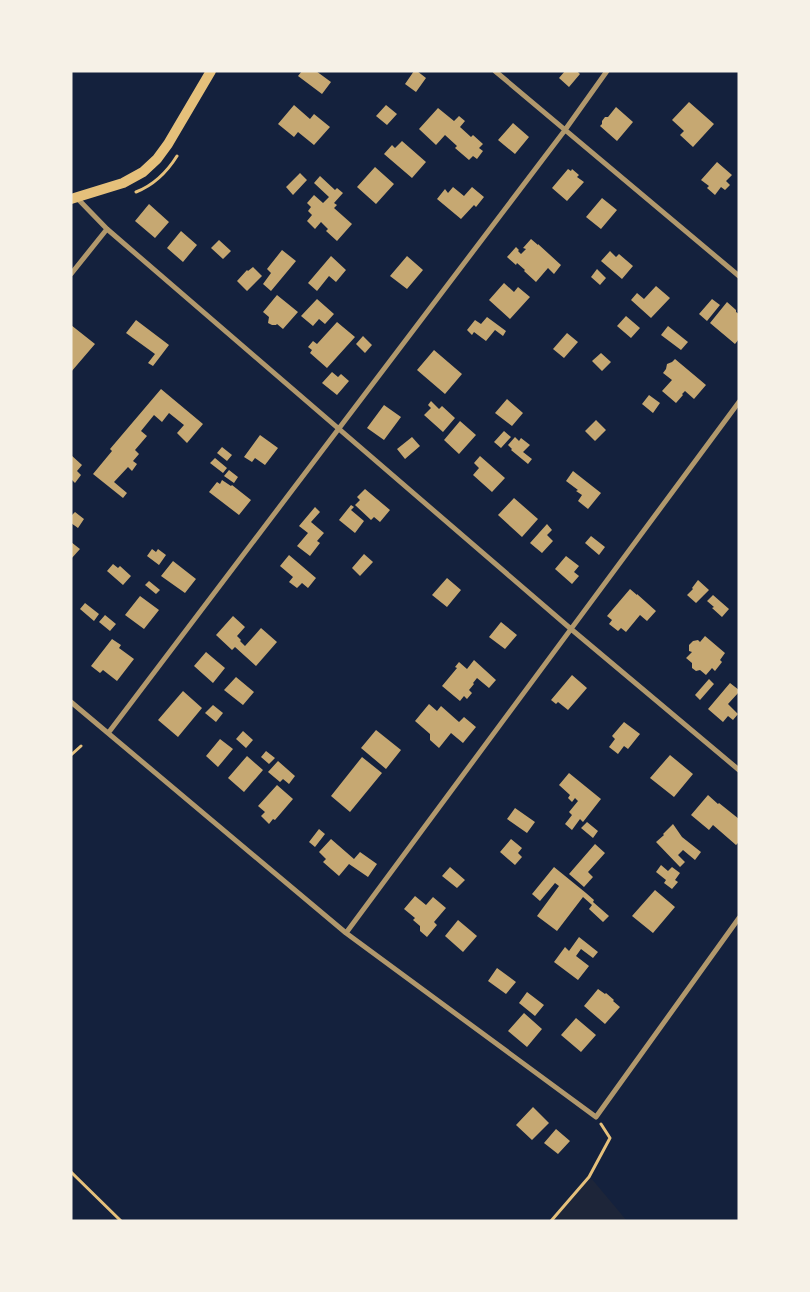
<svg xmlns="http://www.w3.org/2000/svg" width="810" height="1292" font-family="'Varela Round',sans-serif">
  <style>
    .green { fill: #1d2539 }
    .building { fill: #c6a872 }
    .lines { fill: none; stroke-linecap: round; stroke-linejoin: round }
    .path { stroke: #e5c07b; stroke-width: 3 }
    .minor { stroke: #b1986c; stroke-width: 5 }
    .secondary { stroke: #e5c07b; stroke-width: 10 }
  </style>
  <rect width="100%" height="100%" fill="#14213d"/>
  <path class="green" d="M591 1178 627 1221H551Z"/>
  <path class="building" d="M302 71H316L331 82 322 94 298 76Z
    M414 71H417L426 78 416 92 405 84Z
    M565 71H577L580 74 569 87 559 78Z
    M689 102 714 124 693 147 680 135 684 131 672 120Z
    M294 105 310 119 314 114 330 127 314 145 298 132 294 137 278 124Z
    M386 105 397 114 387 125 376 116Z
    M616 107 633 122 617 141 600 126 602 124V121L605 117H608Z
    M438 108 454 121 459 116 465 121 460 127 471 137 473 135 483 144 479 148 483 151 477 159 473 156 469 160 455 148 457 146 445 135 436 145 419 129Z
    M513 123 529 137 515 154 498 140Z
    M402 141 426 162 412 178 384 154 392 145 395 148Z
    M717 162 732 175 726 181 730 185 725 190 721 187 715 195 707 188 709 186 701 180Z
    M375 167 394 184 376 204 357 187Z
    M568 169 571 171 572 169 579 175 577 177 584 182 567 201 552 188Z
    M300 173 307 180 293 195 286 187Z
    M320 176 335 190 337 188 343 193 334 203 337 205 334 208 352 224 337 241 326 231 328 229 321 222 315 229 307 221 312 215 308 211 311 207 307 203 314 195 323 203 329 197 314 183Z
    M453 187 464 196 472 187 484 197 476 207 474 205 461 219 437 199 445 189 448 193Z
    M602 198 617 210 601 229 586 217Z
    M149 204 169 222 155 238 135 221Z
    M181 231 197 245 183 262 167 248Z
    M531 239 538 245V244L561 265 554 274 548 268 536 282 524 271 525 270 517 263 516 265 507 257 516 247 519 250 518 251 521 254 526 249 523 248Z
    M219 240 231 251 223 259 211 248Z
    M282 250 296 261 271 291 263 284 271 273 267 269Z
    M610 251 616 257 619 254 633 266 622 279 601 261Z
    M331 256 346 270 336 282 329 276 317 291 308 283Z
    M407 256 423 270 407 289 390 276Z
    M253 267 262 276 247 291 237 281 247 270 248 271Z
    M597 269 606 278 600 285 591 277Z
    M504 283 514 292 518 287 530 297 510 319 489 300Z
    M656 286 670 298 651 318 631 300 637 293 644 299Z
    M277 295 298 312 283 329 277 324 276 325H272L268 323 269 317 263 312Z
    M317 299 334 314 325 324 319 319 313 326 301 316Z
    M712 299 720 305 707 321 699 314Z
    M727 302 736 310V312L739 314V339L735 344 710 323Z
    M626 316 640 328 631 338 617 326Z
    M487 317 506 331 503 336 495 330 486 341 474 332 472 335 467 330 475 320 481 324Z
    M136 320 169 345 153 366 148 363 155 354 126 333Z
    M337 322 355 337 327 368 310 353 312 350 308 347 313 341 317 344Z
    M71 325 95 344 71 372Z
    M668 326 688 342 681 350 661 335Z
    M567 333 578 342 564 358 553 349Z
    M363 336 372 345 365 353 356 344Z
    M434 350 462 374 445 394 417 370Z
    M601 353 611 362 602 371 592 361Z
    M675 359 706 385 694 399 685 391 682 394 683 395 676 403 662 391 672 380 663 373 666 369 667 364 672 362Z
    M332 372 338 377 341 374 349 381 337 395 322 383Z
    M161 389 203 424 187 443 177 433 184 425 169 413 162 422 154 415 141 431 147 436 135 450 139 454 133 461 137 464 132 471 128 467 114 482 127 493 123 498 93 474 112 451 110 449Z
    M649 395 660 403 653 413 642 404Z
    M507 399 523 413 512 426 495 413Z
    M431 401 439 409 442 406 455 418 443 432 424 415 431 408 428 405Z
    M384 405 401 417 384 440 367 428Z
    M596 420 606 430 595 441 585 431Z
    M460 421 476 435 459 454 444 440Z
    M504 431 511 437 501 448 494 442Z
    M260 435 278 448 265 465 255 458 252 462 244 457Z
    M412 437 420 446 405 459 397 449Z
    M515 437 519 441 521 438 530 445 523 452 532 459 528 464 511 450 512 449 508 445Z
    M222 447 232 455 227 461 217 453Z
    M71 455 82 465 77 471 81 475 75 483 71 479Z
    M480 456 505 478 492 492 473 475 479 468 474 463Z
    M215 458 227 468 223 473 210 463Z
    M229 470 238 477 234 483 224 476Z
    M573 471 601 493 588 509 578 501 582 495 576 491 578 490 566 481Z
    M222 480 231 486 232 485 251 500 239 515 209 492 217 482 220 484Z
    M365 489 390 510 380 522 374 517 371 520 355 505 360 500 357 497Z
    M514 498 538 519 522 537 498 515Z
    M351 505 354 507 351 510 364 521 355 533 339 520Z
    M315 507 320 512 311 522 324 533 317 541 320 543 310 556 297 546 308 533 299 526Z
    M75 512 84 519 78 528 71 523V516Z
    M547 524 552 530 547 535 553 541 542 553 530 543Z
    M591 536 605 547 599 555 585 543Z
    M71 542 80 549 71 559Z
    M152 549 156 552 158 549 166 555 159 565 147 556Z
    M364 554 373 562 360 576 352 568Z
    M289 555 316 578 308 588 302 583 297 588 289 582 293 577 280 566Z
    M566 556 579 566 574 572 579 576 572 584 555 569Z
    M173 561 196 579 185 593 161 576Z
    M113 564 118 568 120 566 131 576 123 585 107 571Z
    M447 578 461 590 447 607 432 595Z
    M698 580 709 590 696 603 687 595 693 589 692 588Z
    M149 581 160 590 156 594 145 585Z
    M630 589 637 595V594L656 611 647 621 640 615 626 632 621 628 618 631 609 624 612 620 607 616Z
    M713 595 729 609 722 617 712 608 714 607 707 601Z
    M140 596 159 610 144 629 125 615Z
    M85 603 99 614 94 621 80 609Z
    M105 615 116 624 110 631 99 622Z
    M233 616 245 627 237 636 241 640 240 641 245 646 261 628 277 642 256 666 235 647 232 650 216 635Z
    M501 622 517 635 505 649 489 637Z
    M705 636 725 653 720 660 722 662 715 671 712 668 706 675 700 670 696 671 692 668V663L686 658 692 652 689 651V645L693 641 698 640 700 642Z
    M112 639 121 645 119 648 134 659 117 681 103 670 100 673 91 666Z
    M206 652 225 668 213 683 194 666Z
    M474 660 496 680 489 688 477 678 473 683 474 684 469 690 472 693 467 699 464 696 460 701 442 686 457 668 455 667 459 662 467 669Z
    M572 675 587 688 568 710 558 702 556 704 551 700Z
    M236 677 254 692 243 705 224 690Z
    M709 679 714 684 700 700 695 695Z
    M730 683 739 690V692L728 704 738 714 733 720 728 716 723 722 708 709Z
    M183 691 202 708 178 737 158 720Z
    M429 704 437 711 441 706 459 722 464 717 476 727 463 743 451 733 439 748 430 740V734L415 721Z
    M213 705 223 713 216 722 205 713Z
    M624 722 640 734 628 749 624 746 618 754 609 747 615 739 612 736Z
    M376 730 401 750 386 769 361 748Z
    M243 731 253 740 246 748 236 739Z
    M220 739 233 749 218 767 206 756Z
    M266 751 275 758 269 764 261 757Z
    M670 755 693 774 674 797 650 778Z
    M247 756 263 770 244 792 228 778Z
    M362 757 382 773 350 812 331 796Z
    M278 761 295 776 289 784 283 779 280 782 268 772Z
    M569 773 601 799 583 822 580 819 572 830 565 824 572 815 569 812 578 801 575 798 572 802 568 798 570 795 559 785Z
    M277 785 293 799 275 820 273 819 269 824 261 816 265 812 258 806Z
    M708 795 718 804 719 803 739 819V842L736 845 713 825 709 830 691 815Z
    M515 808 535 822 527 833 507 819Z
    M587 822 598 831 593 838 581 828Z
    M673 824 682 837 701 852 695 860 683 850 678 855 685 862 680 867 656 842 664 835 663 834Z
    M319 829 325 834 315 847 309 842Z
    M331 839 354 859 360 852 377 864 368 877 349 864 339 876 323 862 326 859 319 852Z
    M511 839 522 848 518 853 522 857 515 865 500 852Z
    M595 844 605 853 588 872 593 877 584 887 569 874Z
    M661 865 668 871 672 867 680 873 675 880 678 882 672 889 664 883 666 880 656 872Z
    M450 867 465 880 457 888 442 876Z
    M554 867 586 893 594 900 593 902 609 916 603 922 589 909 592 905 583 897 557 931 537 916 559 886 555 883 540 901 532 894Z
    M655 890 675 907 653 933 632 916Z
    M415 896 426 905 433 897 446 908 434 922 437 925 427 937 420 931V926L413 920 415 918 404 909Z
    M458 920 477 936 463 952 445 936Z
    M579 937 598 952 593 958 581 949 576 956 589 966 578 980 554 962 565 947 569 951Z
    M497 968 516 982 506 994 488 981Z
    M598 989 605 994 606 993 614 1000 613 1001 620 1007 605 1024 584 1006Z
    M527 992 544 1005 535 1016 519 1003Z
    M524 1013 542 1029 527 1047 508 1031Z
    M576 1018 596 1035 581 1052 561 1035Z
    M533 1107 549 1123 532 1140 516 1125Z
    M556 1129 570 1141 558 1154 544 1143Z"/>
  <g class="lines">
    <path class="path" d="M136 192C154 185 167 172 177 156
      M71 755 81 746
      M71 1172 121 1221
      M551 1221 589 1177 610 1138 601 1124"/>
    <path class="minor" d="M495 71 739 276
      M76 197 107 229 571 629 739 770
      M71 274 107 229
      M71 702 346 933 596 1117 739 918
      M109 732 565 130 607 71
      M346 933 739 402"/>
    <path class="secondary" d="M71 199 123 183 143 172 157 159 168 144 211 71"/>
  </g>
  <rect width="810" height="1292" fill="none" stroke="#f6f1e7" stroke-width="145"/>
</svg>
